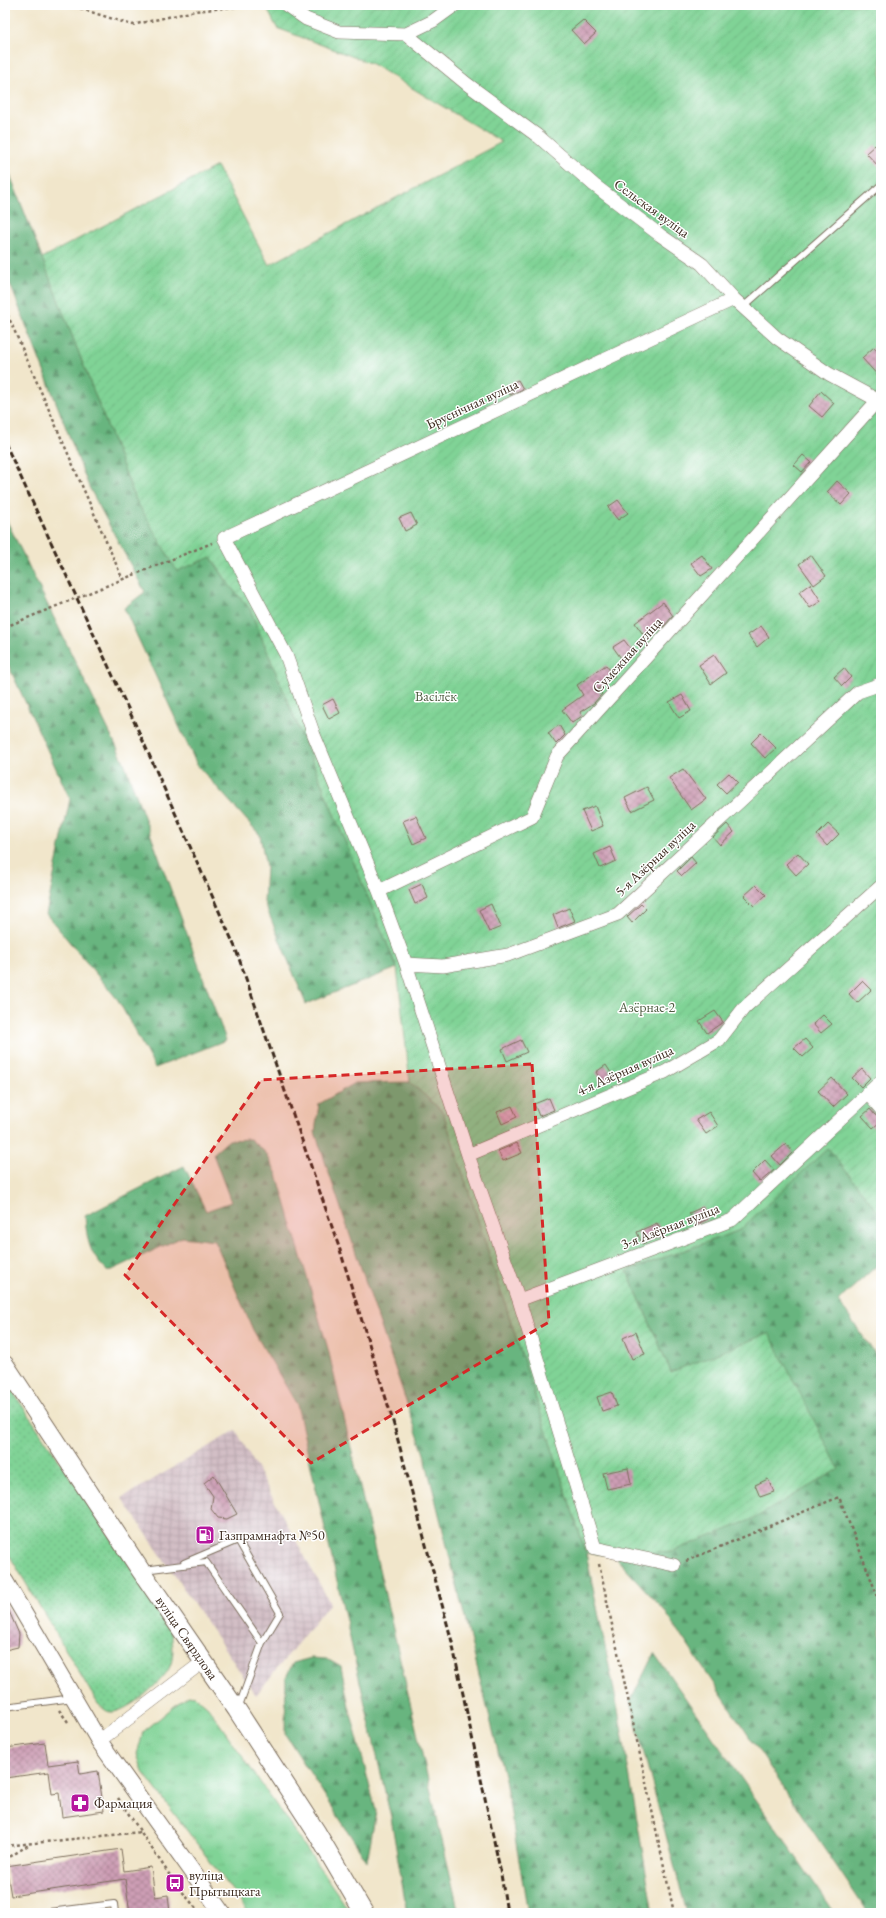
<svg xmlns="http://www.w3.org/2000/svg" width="886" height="1918" font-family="'EB Garamond',serif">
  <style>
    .industrial { fill: url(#industrial-grid) }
    .grass { fill: url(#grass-dots); stroke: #5e7e5a }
    .forest { fill: url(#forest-firs); stroke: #52704e }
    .park { fill: url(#park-tufts); stroke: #5e7e5a }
    .garden { fill: url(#garden-furrows); stroke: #5e7e5a }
    .building { fill: url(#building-cross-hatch) }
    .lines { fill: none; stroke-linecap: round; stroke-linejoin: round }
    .service-casing { stroke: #7b6c5b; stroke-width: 8 }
    .minor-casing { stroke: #7b6c5b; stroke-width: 14 }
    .tertiary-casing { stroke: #7b6c5b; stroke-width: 18 }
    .secondary-casing { stroke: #7b6c5b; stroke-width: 20 }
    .path { stroke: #7b6c5b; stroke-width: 2.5; stroke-dasharray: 3 3; stroke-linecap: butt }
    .service { stroke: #fff; stroke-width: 6 }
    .minor { stroke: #fff; stroke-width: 13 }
    .tertiary { stroke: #fff; stroke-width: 16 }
    .secondary { stroke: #fff; stroke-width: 18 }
    .rail { stroke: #3b2a1e; stroke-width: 3; stroke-dasharray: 6 3; stroke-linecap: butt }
    .marked { fill: #d62828; fill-opacity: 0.2; stroke: #d62828; stroke-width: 3; stroke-dasharray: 8 5; stroke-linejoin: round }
    .labels { text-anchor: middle; stroke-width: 3; stroke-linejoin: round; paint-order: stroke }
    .street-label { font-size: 14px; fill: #3b2a1e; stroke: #fff }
    .park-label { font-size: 14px; fill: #505d42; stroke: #fff }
    .poi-label { font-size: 14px; fill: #3b2a1e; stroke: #fff; text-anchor: start }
  </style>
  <defs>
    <pattern id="industrial-grid" width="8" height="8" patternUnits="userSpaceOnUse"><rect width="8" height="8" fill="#d2bec5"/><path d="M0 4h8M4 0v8" fill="none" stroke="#b5a3a9"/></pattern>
    <pattern id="grass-dots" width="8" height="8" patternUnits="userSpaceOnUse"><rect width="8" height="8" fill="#80d396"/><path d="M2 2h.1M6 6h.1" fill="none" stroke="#70b581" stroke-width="1.8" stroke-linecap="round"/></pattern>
    <pattern id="forest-firs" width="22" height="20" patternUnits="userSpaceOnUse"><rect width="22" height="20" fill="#68b57f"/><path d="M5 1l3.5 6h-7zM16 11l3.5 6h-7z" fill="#579367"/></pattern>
    <pattern id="park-tufts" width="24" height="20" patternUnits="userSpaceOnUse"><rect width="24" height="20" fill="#80d396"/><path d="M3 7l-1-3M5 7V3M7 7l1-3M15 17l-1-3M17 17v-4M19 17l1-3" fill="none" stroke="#70b581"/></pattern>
    <pattern id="garden-furrows" width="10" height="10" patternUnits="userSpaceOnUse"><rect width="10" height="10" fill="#80d396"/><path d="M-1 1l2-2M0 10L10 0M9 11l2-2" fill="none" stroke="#70b581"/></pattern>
    <pattern id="building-cross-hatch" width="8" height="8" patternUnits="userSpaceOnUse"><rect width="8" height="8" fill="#cd9eb5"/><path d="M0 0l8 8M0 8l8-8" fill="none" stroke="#a88193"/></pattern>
  </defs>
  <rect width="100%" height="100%" fill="#fff"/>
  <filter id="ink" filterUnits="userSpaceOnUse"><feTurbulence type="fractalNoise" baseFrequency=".025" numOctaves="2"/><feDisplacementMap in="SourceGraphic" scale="8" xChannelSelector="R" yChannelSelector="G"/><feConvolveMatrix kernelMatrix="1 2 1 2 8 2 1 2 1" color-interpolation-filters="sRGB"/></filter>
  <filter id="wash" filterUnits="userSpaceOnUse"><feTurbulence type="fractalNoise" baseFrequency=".012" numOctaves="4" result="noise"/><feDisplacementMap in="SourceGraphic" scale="16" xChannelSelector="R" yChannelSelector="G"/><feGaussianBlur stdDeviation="0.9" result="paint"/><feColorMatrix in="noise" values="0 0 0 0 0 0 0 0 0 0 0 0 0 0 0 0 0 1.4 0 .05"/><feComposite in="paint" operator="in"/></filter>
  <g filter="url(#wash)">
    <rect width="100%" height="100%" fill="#f1e6cb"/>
    <path class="industrial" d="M236 1430 330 1603 256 1695 122 1498Z"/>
    <path class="grass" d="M5 1380 169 1624C173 1639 176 1659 167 1672 158 1685 126 1713 111 1712 106 1712 102 1707 98 1704L5 1548Z"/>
    <path class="forest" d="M5 162 136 500 211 557 230 586 250 609 397 968 306 1004 264 902 266 867 260 835 197 765 124 608 145 592 89 487 5 271Z
      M5 517 124 762 226 1040 155 1068 118 1000 46 914 70 799 5 658Z
      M410 1082 443 1112 586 1553 619 1715 653 1913H528L505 1779 424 1454 315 1132 319 1104 355 1083Z
      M250 1139 266 1153 277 1174 328 1349 459 1913H407L391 1818 297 1405 253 1330 215 1241 182 1237 108 1272C89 1254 87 1241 85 1216L184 1166 206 1211 231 1202 213 1154 229 1140Z
      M828 1147 881 1216V1262L838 1301 881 1362V1913H868L664 1610 613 1555 671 1372 627 1271 740 1230Z
      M654 1653 835 1913H687L630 1702Z
      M311 1658 327 1659 341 1667 349 1706 376 1811 367 1861 285 1734 286 1677 293 1663Z"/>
    <path class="park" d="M188 1695 195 1696 208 1707 351 1913H249L143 1772 137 1754 143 1732Z"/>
    <path class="garden" d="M265 5H881V1216L828 1148 740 1230 627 1271 671 1372 769 1333 839 1469 753 1519 673 1551 613 1555 586 1553 443 1112 410 1082 397 968 250 609 230 586 211 557 177 571 136 500 42 258 217 166 269 265 502 142 372 64 277 28Z"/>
    <g id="blocks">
      <path class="building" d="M583 20 596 33 584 44 571 30Z
        M875 145 881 151V169L866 153Z
        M874 347 881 355V379L862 358Z
        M518 380 523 389 510 395 506 386Z
        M821 391 834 403 822 417 809 406Z
        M803 455 811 462 802 472 794 465Z
        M837 481 851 494 841 505 827 492Z
        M618 500 628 513 618 520 608 507Z
        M411 513 417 525 405 531 399 518Z
        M702 555 712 569 701 576 691 563Z
        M811 555 826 576 814 585 799 564Z
        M810 584 821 601 810 608 799 592Z
        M663 602 673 616 664 626 645 637 635 623Z
        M761 626 769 637 757 647 748 635Z
        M624 640 634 653 623 661 613 647Z
        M714 655 726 673 711 684 699 665Z
        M606 665 615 677 598 689 602 694 594 703 580 712 582 716 572 723 562 710 583 695 577 685Z
        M844 668 851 677 842 686 834 677Z
        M682 695 691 711 679 718 669 702Z
        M333 699 340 713 329 719 322 705Z
        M559 725 565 735 556 744 548 733Z
        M761 733 776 748 765 758 751 743Z
        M683 769 706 799 691 810 669 778Z
        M729 773 738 782 726 793 717 784Z
        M647 787 654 800 632 811 625 798Z
        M595 806 603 826 591 831 582 811Z
        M416 816 426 838 413 844 403 821Z
        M727 824 734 832 720 845 713 837Z
        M828 824 839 834 827 846 817 835Z
        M610 847 616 861 600 868 594 854Z
        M798 853 808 864 796 875 786 864Z
        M691 857 696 863 682 876 677 871Z
        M422 884 428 898 415 904 409 890Z
        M756 885 766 895 754 906 744 896Z
        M491 904 501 927 489 932 479 910Z
        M641 904 646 909 632 923 627 917Z
        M569 908 575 921 558 928 553 915Z
        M862 981 871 990 857 1003 849 994Z
        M715 1011 723 1022 707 1033 699 1021Z
        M823 1015 832 1024 821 1033 813 1024Z
        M805 1039 813 1048 803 1057 794 1048Z
        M521 1040 527 1052 507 1061 502 1049Z
        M606 1065 613 1076 602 1083 596 1072Z
        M862 1069 870 1078 861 1087 852 1078Z
        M832 1078 847 1094 833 1107 818 1091Z
        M549 1098 554 1110 539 1116 534 1104Z
        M512 1106 517 1117 502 1124 497 1112Z
        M870 1109 875 1115 881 1117V1121L873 1128 862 1116Z
        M709 1112 718 1126 706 1134 696 1120Z
        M517 1143 522 1153 503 1161 498 1151Z
        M786 1144 793 1152 780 1165 772 1156Z
        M765 1160 774 1170 760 1182 752 1173Z
        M703 1207 708 1219 695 1225 689 1213Z
        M657 1223 663 1235 642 1244 637 1232Z
        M636 1332 645 1354 632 1359 623 1338Z
        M612 1392 617 1406 602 1411 597 1397Z
        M628 1468 631 1484 607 1489 603 1473Z
        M214 1475 237 1514 227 1519 218 1518 211 1509 213 1496 204 1483Z
        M768 1479 774 1492 760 1497 755 1485Z
        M5 1602 19 1634 18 1647 5 1650Z
        M45 1743 48 1765 78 1761 80 1774 98 1771 104 1811 62 1817 59 1793 52 1794 49 1772 5 1778V1748Z
        M121 1849 124 1871 151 1867 155 1897 168 1895 170 1913H130L125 1879 11 1896 6 1866Z"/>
    </g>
  </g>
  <g filter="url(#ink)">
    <use href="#blocks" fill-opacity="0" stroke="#7b6c5b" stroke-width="1"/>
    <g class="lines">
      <defs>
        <path id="service" d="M743 307 881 185
          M184 1563 238 1540 280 1613 262 1643
          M144 1570 206 1562 262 1643 239 1706
          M5 1707 73 1698
          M41 1913 114 1904 115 1913"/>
        <path id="minor" d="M286 5 306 19 339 32 406 34 433 21 455 5
          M406 34 467 84 539 137 594 185 660 235 702 264 734 299 777 338 829 374 881 402
          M379 891 532 817 557 756 878 400
          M406 964 443 966 508 955 618 914 858 692 881 684
          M867 1093 881 1109
          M468 1155 665 1072 719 1040 744 1008 881 886
          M519 1300 732 1220 881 1081
          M674 1565 595 1548 519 1300 468 1155 406 964 379 891 314 735 286 655 224 538 734 299
          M99 1741 204 1661"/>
        <path id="tertiary" d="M5 1581 99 1741 222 1913"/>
        <g id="secondary">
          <path id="s1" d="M5 1365 141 1571 237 1710 317 1833 364 1913"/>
        </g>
      </defs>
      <use href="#service" class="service-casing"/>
      <use href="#minor" class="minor-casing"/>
      <use href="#tertiary" class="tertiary-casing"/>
      <use href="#secondary" class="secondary-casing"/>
      <path class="path" d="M69 5 132 25 195 11 254 5
        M5 309 123 580
        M5 627 212 543
        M686 1561 839 1497 881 1605
        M599 1564 674 1913
        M59 1710 68 1722
        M118 1798 175 1883 200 1913
        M5 1846 141 1832
        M5 1860 30 1844
        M5 1907 10 1913"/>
      <use href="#service" class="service"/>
      <use href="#minor" class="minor"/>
      <use href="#tertiary" class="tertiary"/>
      <use href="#secondary" class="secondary"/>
      <path class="rail" d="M5 443 138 730 235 947 340 1250 392 1418 452 1642 501 1874 507 1913"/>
    </g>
  </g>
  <path class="marked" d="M532 1064 549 1322 311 1463 125 1275 261 1080Z"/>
  <defs>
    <symbol id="fuel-square" viewBox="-11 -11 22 22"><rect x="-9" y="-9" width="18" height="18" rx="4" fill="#b5179e" stroke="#fff"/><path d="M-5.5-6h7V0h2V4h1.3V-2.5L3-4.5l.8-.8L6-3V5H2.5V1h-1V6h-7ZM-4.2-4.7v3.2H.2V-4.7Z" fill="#fff"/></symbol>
    <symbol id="pharmacy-square" viewBox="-11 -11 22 22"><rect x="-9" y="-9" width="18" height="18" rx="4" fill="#b5179e" stroke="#fff"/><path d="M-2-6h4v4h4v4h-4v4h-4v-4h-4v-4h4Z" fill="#fff"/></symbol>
    <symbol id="bus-square" viewBox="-11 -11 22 22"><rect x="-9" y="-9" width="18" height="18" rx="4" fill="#b5179e" stroke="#fff"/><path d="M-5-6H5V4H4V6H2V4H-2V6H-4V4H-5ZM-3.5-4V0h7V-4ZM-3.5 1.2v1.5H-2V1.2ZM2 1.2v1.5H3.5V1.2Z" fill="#fff"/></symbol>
  </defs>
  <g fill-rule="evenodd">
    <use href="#fuel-square" x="194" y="1524" width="22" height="22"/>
    <use href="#pharmacy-square" x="69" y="1792" width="22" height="22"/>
    <use href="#bus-square" x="164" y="1872" width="22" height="22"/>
  </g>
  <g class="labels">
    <g class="street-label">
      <text transform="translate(652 208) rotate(36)" y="5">Сельская вуліца</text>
      <text transform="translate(472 404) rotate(-25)" y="5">Бруснічная вуліца</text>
      <text transform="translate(627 655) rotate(-48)" y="5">Сумежная вуліца</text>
      <text transform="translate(655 858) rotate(-43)" y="5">5-я Азёрная вуліца</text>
      <text transform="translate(625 1070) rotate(-24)" y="5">4-я Азёрная вуліца</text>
      <text transform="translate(670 1226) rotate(-21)" y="5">3-я Азёрная вуліца</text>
      <text dy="5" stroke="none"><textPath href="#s1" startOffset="328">вуліца Свярдлова</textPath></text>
    </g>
    <g class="park-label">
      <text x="436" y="701">Васілёк</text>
      <text x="647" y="1012">Азёрнае-2</text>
    </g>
    <g class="poi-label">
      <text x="219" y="1540">Газпрамнафта №50</text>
      <text x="94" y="1808">Фармация</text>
      <text x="189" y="1880">вуліца<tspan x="189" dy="16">Прытыцкага</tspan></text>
    </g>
  </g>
  <rect width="886" height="1918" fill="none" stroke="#fff" stroke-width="20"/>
</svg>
